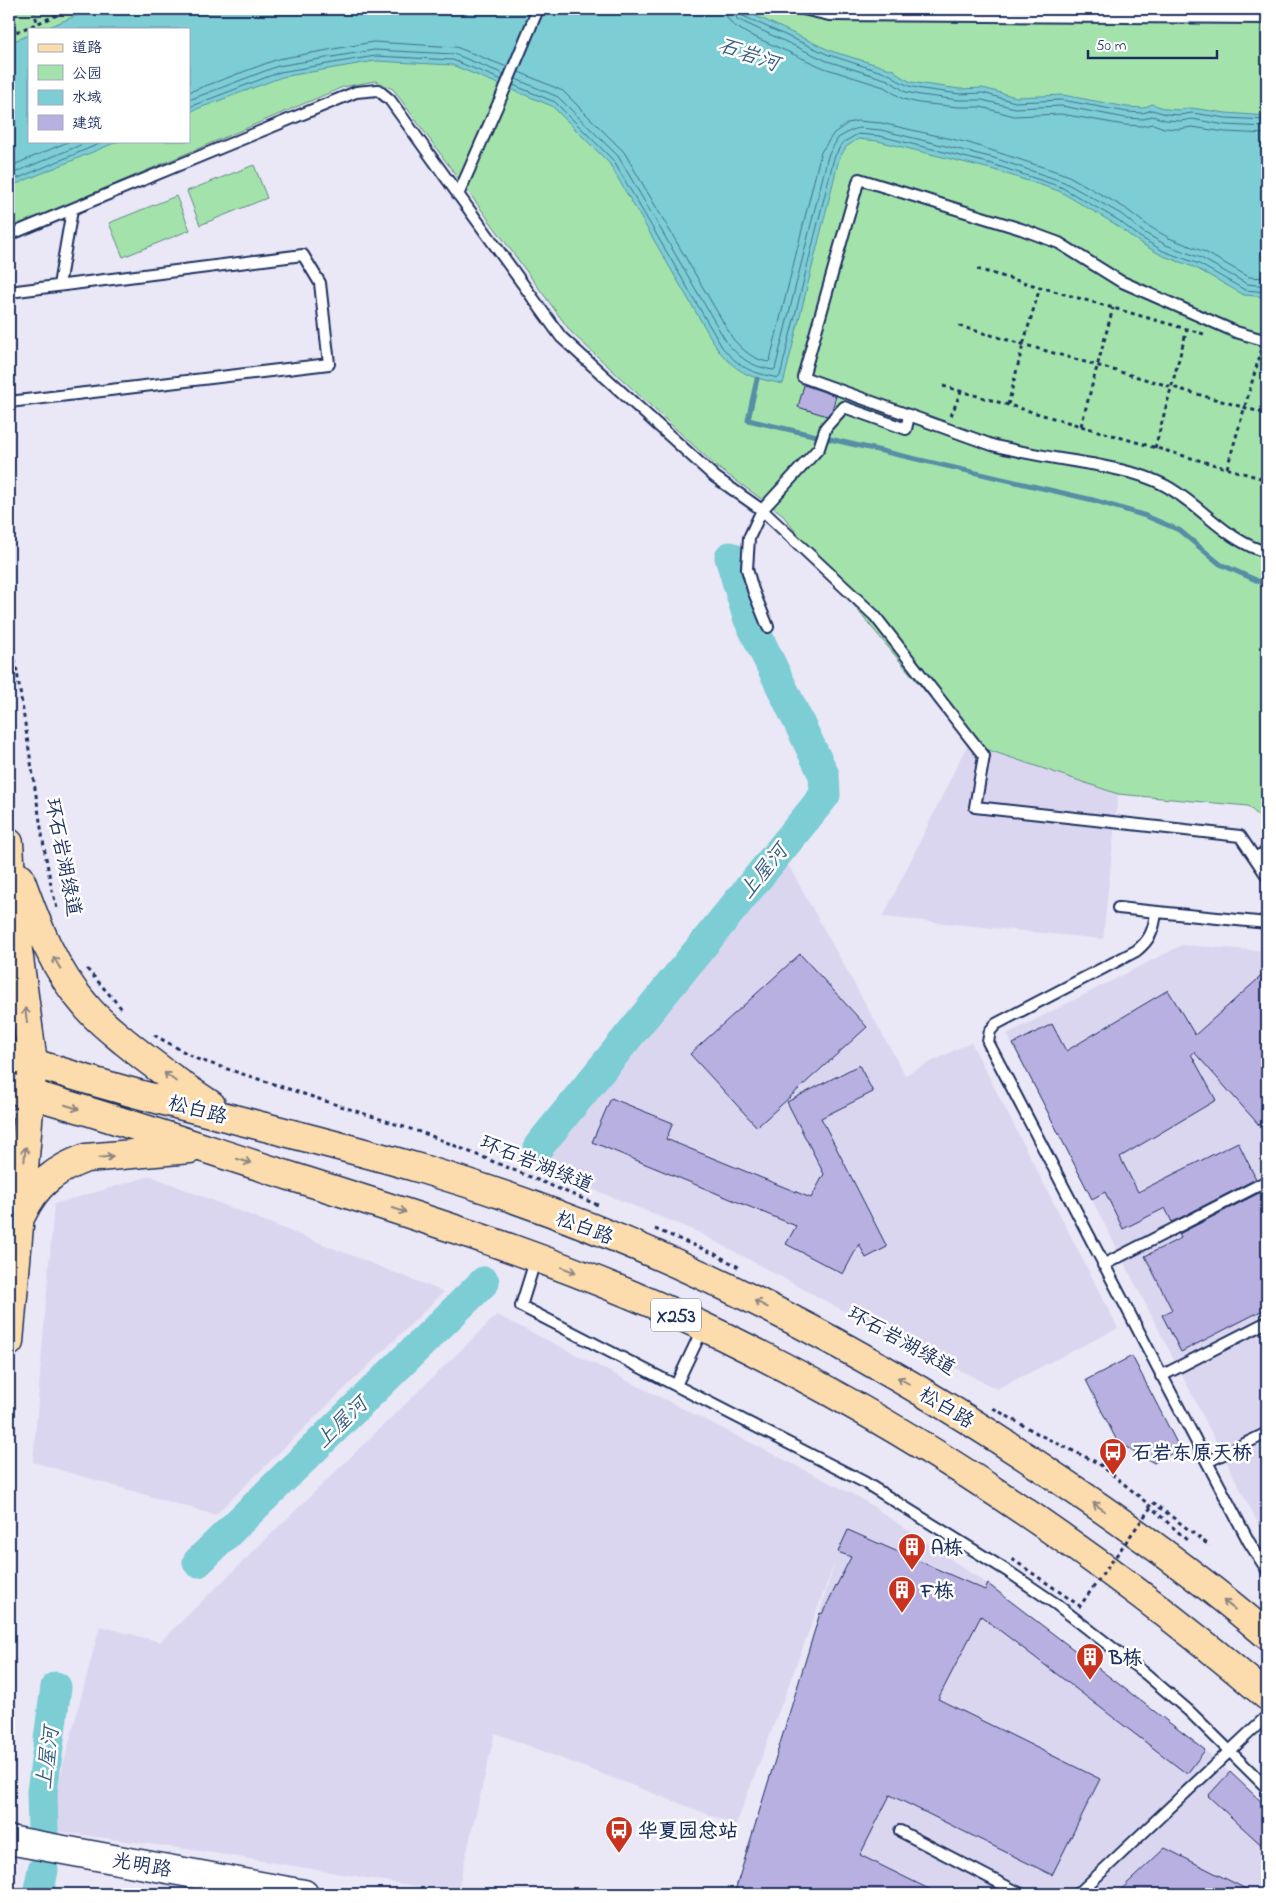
<svg xmlns="http://www.w3.org/2000/svg" width="1276" height="1903" font-family="'Indie Flower','LXGW WenKai TC',sans-serif">
  <style>
    .built { fill: #dbd6f0 }
    .green { fill: #a3e3ab; stroke: #5f8984; fill-rule: evenodd }
    .water { fill: #7ccdd4; stroke: #558ea5 }
    .lines { fill: none; stroke-linecap: round; stroke-linejoin: round }
    .shore { stroke: #426e8d; stroke-width: 1 }
    .stream { stroke: #558ea5; stroke-width: 5 }
    .river { stroke: #7ccdd4; stroke-width: 31 }
    .building { fill: #b9b0e2; stroke: #1b2f5e }
    .lane-casing { stroke: #1b2f5e; stroke-width: 14 }
    .secondary-casing { stroke: #1b2f5e; stroke-width: 31 }
    .primary-casing { stroke: #1b2f5e; stroke-width: 31 }
    .path { stroke: #1b2f5e; stroke-width: 3; stroke-dasharray: 4 4; stroke-linecap: butt }
    .lane { stroke: #fff; stroke-width: 10 }
    .secondary { stroke: #fff; stroke-width: 28 }
    .primary { stroke: #fcdcac; stroke-width: 28 }
    .path-bridge { stroke: #1b2f5e; stroke-width: 3; stroke-dasharray: 4 4; stroke-linecap: butt }
    .oneway { stroke: #8c8685 }
    .labels { text-anchor: middle; stroke-width: 5; stroke-linejoin: round; paint-order: stroke }
    .shield { fill: #fff; stroke: #5f6d8e; stroke-width: 1 }
    .shield-label { font-size: 19px; font-weight: bold; fill: #1b2f5e }
    .street-label { font-size: 20px; fill: #1b2f5e; stroke: #fff }
    .poi-label { font-size: 20px; font-weight: bold; fill: #1b2f5e; stroke: #fff; text-anchor: start }
    .water-label { font-size: 21px; font-style: italic; fill: #385e81; stroke: #fff }
  </style>
  <rect width="100%" height="100%" fill="#eae7f6"/>
  <filter id="ink" filterUnits="userSpaceOnUse"><feTurbulence type="fractalNoise" baseFrequency=".02" numOctaves="2"/><feDisplacementMap in="SourceGraphic" scale="10" xChannelSelector="R" yChannelSelector="G"/><feConvolveMatrix kernelMatrix="1 2 1 2 8 2 1 2 1" color-interpolation-filters="sRGB"/></filter>
  <g filter="url(#ink)">
    <path class="built" d="M968 743 1118 794 1103 939 883 917Z
      M786 861 905 1075 971 1042 1118 1328 997 1389 851 1315 700 1233 534 1165Z
      M1182 945 1267 951V1541L1007 1034Z
      M151 1176 444 1292 215 1515 33 1462 54 1204Z
      M497 1315 862 1499 987 1584 1205 1750 1267 1807V1894H734L835 1562 736 1825 495 1733 457 1893 214 1853 46 1830 100 1626 160 1642Z"/>
    <path class="green" d="M9 9H1267V824L1248 806 1118 794 968 743 864 618 781 513 717 467 571 332 393 89 375 81 343 87 9 229ZM29 29H189V141H29Z
      M254 165 267 198 200 225 187 191Z
      M176 196 190 230 123 257 109 223Z"/>
    <path class="water" d="M92 9H741L831 51 894 70 900 76 911 82 923 84 960 89 983 88 1016 97 1063 95 1127 107 1143 108 1152 104 1166 109 1180 110 1191 108 1226 113 1267 116V297L1244 295 1196 268 1161 255 1137 241 1115 224 1059 191 991 169 878 141 858 139 846 147 839 159 783 384C750 377 741 376 718 350L609 163 552 106 452 65 375 61 282 77 189 112V29H44Z
      M29 35V141H119L9 187V43Z"/>
    <g class="lines">
      <path class="shore" d="M726 9 727 17 732 24 748 34 824 68 884 87 903 99 919 103 958 107H981L1014 116 1061 114 1125 125 1142 126 1153 124 1164 128 1179 129 1192 127 1225 132 1267 134
        M734 9 737 19 827 61 888 80 906 92 920 95 959 100H982L1015 108 1062 106 1126 118 1144 119 1152 116 1166 120 1181 121 1192 119 1225 125 1267 127
        M740 9 743 16 829 55 891 75 897 80 909 86 922 89 960 94 983 93 1015 102 1062 100 1127 112 1143 113 1152 110 1166 114 1180 115 1192 113 1226 118 1267 120
        M519 72 563 91 624 152 733 339C743 350 752 359 768 362L770 360 821 152 834 133 848 123 857 121 881 123 969 143 1067 175 1125 208 1147 225 1169 238 1205 252 1249 277 1267 278
        M516 79 558 97 618 156 727 343C742 360 751 366 773 370L775 369 828 156 838 138 852 130 859 128 881 130 994 158 1064 182 1121 214 1143 232 1166 245 1201 258 1247 284 1267 286
        M513 85 555 102 613 160 722 347C741 369 750 372 778 378L780 376 834 158 842 143 858 134 880 136 992 164 1061 187 1118 220 1140 237 1163 251 1199 264 1245 290 1267 292
        M189 92 278 59 373 42 456 47 507 67
        M189 100 278 66 374 50 454 54 504 74
        M189 107 280 72 375 56 453 60 502 80
        M9 167 70 141
        M9 175 90 141
        M9 182 106 141"/>
      <path class="stream" d="M757 379 748 420 1093 500 1146 516 1179 530 1220 564 1267 585"/>
      <path class="river" d="M539 1146 825 795 824 775 748 617 730 557
        M198 1562 484 1282
        M43 1829 42 1792 56 1687
        M38 1894 43 1870"/>
    </g>
    <path class="building" d="M804 385 836 396 832 410 827 416 798 407Z
      M800 954 867 1027 757 1127 690 1054Z
      M1267 971V1121L1259 1125 1194 1052 1191 1054 1216 1100 1120 1157 1138 1192 1238 1142 1256 1179 1172 1222 1165 1208 1123 1229 1105 1192 1092 1199 1013 1044 1052 1024 1066 1051 1168 990 1195 1035Z
      M859 1065 873 1092 821 1118 887 1247 866 1258 859 1244 843 1274 786 1244 796 1226 592 1142 611 1098 673 1123 666 1139 811 1198 824 1174 787 1102Z
      M1263 1191 1267 1200V1308L1181 1352 1162 1315 1172 1310 1145 1256 1181 1238 1179 1234Z
      M1132 1356 1180 1449 1154 1463 1117 1441 1086 1380Z
      M848 1530 985 1590 988 1584 1205 1750 1187 1774 981 1616 938 1699 1100 1779 1052 1875 890 1795 860 1855 939 1894H734L820 1613 822 1614 851 1557 838 1552Z
      M1230 1772 1267 1807V1850L1208 1796Z
      M1165 1848 1256 1894H1116Z"/>
    <g class="lines">
      <defs>
        <path id="lane" d="M803 9 829 15 1267 18
          M458 195 503 93 538 9
          M9 235 356 92 378 90 390 100 561 337 715 477 762 510 875 616 984 756 975 807 1240 836 1267 876
          M59 285 72 210
          M9 292 303 255 320 283 329 364 9 402
          M1267 341 1236 332 1120 281 1059 243 1021 229 859 179 803 377 992 445C1026 454 1062 459 1097 465 1121 470 1144 474 1166 486 1201 505 1227 542 1267 552
          M768 627 753 590 747 569 749 538 762 510 819 448 826 427 844 407 906 429 909 416
          M1255 857 1267 852
          M1118 908 1267 923
          M1156 912C1154 930 1150 940 1136 951L996 1024 990 1031 988 1042 1207 1462 1249 1542 1267 1570
          M536 1258 521 1306 864 1482 1009 1572 1056 1604 1146 1674 1189 1711 1267 1788
          M1103 1265 1267 1181
          M1161 1376 1267 1322
          M676 1385 703 1328
          M1207 1462 1267 1433
          M900 1831 1021 1894
          M1078 1894 1267 1716"/>
        <path id="secondary" d="M9 1840 304 1894"/>
        <path id="primary" d="M9 843 13 913 33 1063 9 1342
          M20 878C36 923 54 970 86 1006 97 1020 112 1031 125 1042 153 1065 181 1085 211 1105
          M9 1055C144 1101 286 1129 422 1169 656 1238 876 1353 1076 1491 1142 1536 1207 1583 1267 1635
          M9 1088C104 1114 199 1147 293 1177 440 1223 586 1269 725 1337 920 1433 1101 1555 1267 1696
          M22 1214C36 1184 56 1169 86 1158L190 1149"/>
      </defs>
      <use href="#lane" class="lane-casing"/>
      <use href="#secondary" class="secondary-casing"/>
      <use href="#primary" class="primary-casing"/>
      <path class="path" d="M34 9 37 23
        M9 35 72 9
        M977 269 1204 334
        M959 326 1267 414
        M943 386 1267 480
        M1008 405 1023 345 1040 287
        M951 416 961 391
        M1081 426 1113 308
        M1155 448 1187 329
        M1227 468 1261 351
        M9 620 44 847 52 890 57 908
        M87 969 122 1009
        M154 1035 197 1059 429 1135 598 1205
        M655 1229 715 1254 742 1269
        M993 1408 1040 1435 1098 1463 1140 1497 1188 1541"/>
      <use href="#lane" class="lane"/>
      <use href="#secondary" class="secondary"/>
      <use href="#primary" class="primary"/>
      <path class="path-bridge" d="M1012 1559 1080 1606 1154 1503 1210 1546"/>
    </g>
    <defs><path id="oneway-shaft" d="M-6 0H5M1.5-3L5.5 0L1.5 3" fill="none" stroke-width="1.6" stroke-linecap="round" stroke-linejoin="round" transform="scale(1.25)"/></defs>
    <g class="oneway">
      <use href="#oneway-shaft" transform="translate(57 963) rotate(-119)"/>
      <use href="#oneway-shaft" transform="translate(26 1015) rotate(-98)"/>
      <use href="#oneway-shaft" transform="translate(170 1077) rotate(-143)"/>
      <use href="#oneway-shaft" transform="translate(72 1107) rotate(17)"/>
      <use href="#oneway-shaft" transform="translate(25 1154) rotate(-85)"/>
      <use href="#oneway-shaft" transform="translate(106 1157) rotate(-5)"/>
      <use href="#oneway-shaft" transform="translate(244 1161) rotate(18)"/>
      <use href="#oneway-shaft" transform="translate(399 1210) rotate(18)"/>
      <use href="#oneway-shaft" transform="translate(569 1270) rotate(21)"/>
      <use href="#oneway-shaft" transform="translate(761 1304) rotate(-153)"/>
      <use href="#oneway-shaft" transform="translate(904 1381) rotate(-150)"/>
      <use href="#oneway-shaft" transform="translate(1099 1507) rotate(-145)"/>
      <use href="#oneway-shaft" transform="translate(1229 1605) rotate(-142)"/>
    </g>
  </g>
  <defs>
    <symbol id="bus-pin" viewBox="-11 -11 22 30"><path d="M0 17L-7.5 6A9.5 9.5 0 1 1 7.5 6Z" fill="#c8321e" stroke="#fff"/><path d="M-5-6H5V4H4V6H2V4H-2V6H-4V4H-5ZM-3.5-4V0h7V-4ZM-3.5 1.2v1.5H-2V1.2ZM2 1.2v1.5H3.5V1.2Z" fill="#fff"/></symbol>
    <symbol id="building-pin" viewBox="-11 -11 22 30"><path d="M0 17L-7.5 6A9.5 9.5 0 1 1 7.5 6Z" fill="#c8321e" stroke="#fff"/><path d="M-4-6H4V6H1V3H-1V6H-4ZM-2.5-4.3h1.7v1.8h-1.7ZM.8-4.3h1.7v1.8H.8ZM-2.5-1h1.7V.8h-1.7ZM.8-1h1.7V.8H.8Z" fill="#fff"/></symbol>
  </defs>
  <g fill-rule="evenodd">
    <use href="#bus-pin" x="1097" y="1436" width="32" height="43"/>
    <use href="#building-pin" x="896" y="1531" width="32" height="43"/>
    <use href="#building-pin" x="886" y="1574" width="32" height="43"/>
    <use href="#building-pin" x="1074" y="1641" width="32" height="43"/>
    <use href="#bus-pin" x="603" y="1814" width="32" height="43"/>
  </g>
  <g class="labels">
    <rect class="shield" x="651" y="1298.5" width="50" height="33" rx="4"/>
    <g class="shield-label">
      <text x="676" y="1322">X253</text>
    </g>
    <g class="street-label">
      <text transform="translate(64 857) rotate(79)" y="7">环石岩湖绿道</text>
      <text transform="translate(198 1109) rotate(15)" y="7">松白路</text>
      <text transform="translate(537 1163) rotate(22)" y="7">环石岩湖绿道</text>
      <text transform="translate(585 1227) rotate(21)" y="7">松白路</text>
      <text transform="translate(902 1340) rotate(29)" y="7">环石岩湖绿道</text>
      <text transform="translate(947 1407) rotate(31)" y="7">松白路</text>
      <text transform="translate(142 1864) rotate(10)" y="7">光明路</text>
    </g>
    <g class="poi-label">
      <text x="1132" y="1459">石岩东原天桥</text>
      <text x="931" y="1554">A栋</text>
      <text x="921" y="1597">F栋</text>
      <text x="1109" y="1664">B栋</text>
      <text x="638" y="1837">华夏园总站</text>
    </g>
    <g class="water-label">
      <text transform="translate(749 54) rotate(19)" y="7">石岩河</text>
      <text transform="translate(763 871) rotate(-51)" y="7">上屋河</text>
      <text transform="translate(341 1422) rotate(-44)" y="7">上屋河</text>
      <text transform="translate(47 1758) rotate(-83)" y="7">上屋河</text>
    </g>
  </g>
  <rect width="1276" height="1903" fill="none" stroke="#fff" stroke-width="30"/>
  <rect x="15" y="15" width="1246" height="1873" fill="none" stroke="#1b2f5e" stroke-width="2" filter="url(#ink)"/>
  <rect x="28" y="28" width="162" height="115" fill="#ffffff" stroke="#a4acbf"/>
  <rect x="38" y="44" width="25" height="8" fill="#fcdcac" stroke="#a4acbf"/>
  <text x="72" y="52" font-size="15" fill="#1b2f5e">道路</text>
  <rect x="38" y="65" width="25" height="15" fill="#a3e3ab" stroke="#a4acbf"/>
  <text x="72" y="78" font-size="15" fill="#1b2f5e">公园</text>
  <rect x="38" y="90" width="25" height="15" fill="#7ccdd4" stroke="#a4acbf"/>
  <text x="72" y="102" font-size="15" fill="#1b2f5e">水域</text>
  <rect x="38" y="115" width="25" height="15" fill="#b9b0e2" stroke="#a4acbf"/>
  <text x="72" y="128" font-size="15" fill="#1b2f5e">建筑</text>
  <path d="M1088 50v8h129v-8" fill="none" stroke="#1b2f5e" stroke-width="2.5"/>
  <text x="1096" y="50" font-size="15" fill="#1b2f5e" stroke="#ffffff" stroke-width="4" paint-order="stroke">50 m</text>
</svg>
